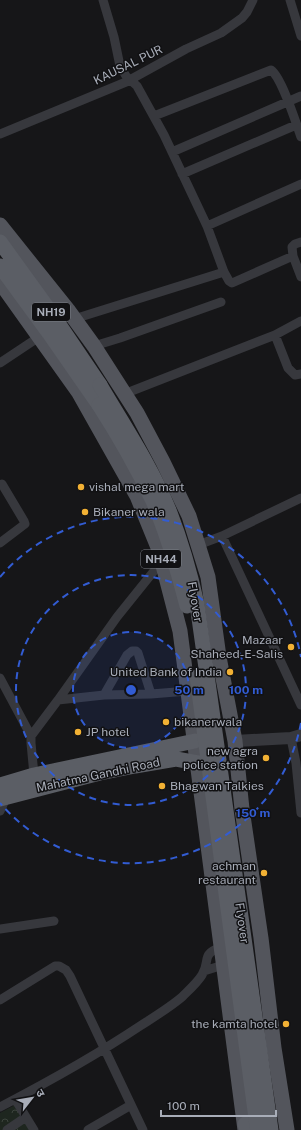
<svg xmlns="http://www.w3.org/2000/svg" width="301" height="1130" font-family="'Public Sans','Noto Sans Devanagari',sans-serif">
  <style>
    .park { fill: url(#park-crowns) }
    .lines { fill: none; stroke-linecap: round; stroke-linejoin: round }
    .minor { stroke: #37383d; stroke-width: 9 }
    .tertiary { stroke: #37383d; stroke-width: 12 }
    .primary { stroke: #53555c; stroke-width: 15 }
    .trunk { stroke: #5b5e65; stroke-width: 15 }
    .trunk-bridge { stroke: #5b5e65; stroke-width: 15 }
    .ring { fill: none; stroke: #325cd3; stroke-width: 2; stroke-dasharray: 7 5 }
    .poi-dot { fill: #f2b134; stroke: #111113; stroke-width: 1.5 }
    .labels { text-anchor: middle; stroke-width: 3; stroke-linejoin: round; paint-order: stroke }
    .shield { fill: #111113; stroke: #7b7e86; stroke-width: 1 }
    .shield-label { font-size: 11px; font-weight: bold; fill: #a8adb8 }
    .street-label { font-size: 12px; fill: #a8adb8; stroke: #111113 }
    .poi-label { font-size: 12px; fill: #a8adb8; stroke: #111113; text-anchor: start }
    .centre { fill: #325cd3; stroke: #111113; stroke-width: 2 }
    .ring-label { font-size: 12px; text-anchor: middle; font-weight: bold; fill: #325cd3; stroke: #111113; stroke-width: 3; stroke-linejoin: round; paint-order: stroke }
  </style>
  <defs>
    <pattern id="park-crowns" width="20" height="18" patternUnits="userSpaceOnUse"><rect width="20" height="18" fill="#1e261f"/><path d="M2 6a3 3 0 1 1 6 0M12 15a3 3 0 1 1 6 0" fill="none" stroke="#3c433d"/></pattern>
  </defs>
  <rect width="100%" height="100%" fill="#161618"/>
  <path class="park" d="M17 1104 34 1130H0V1113Z"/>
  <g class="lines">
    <path class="minor" d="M103 0 114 37 120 66 126 76 137 86 164 135 207 226 224 272 229 281 232 283 293 256
      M290 0 301 36
      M154 116 271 70C282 78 296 123 301 137
      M0 134 126 82 186 49 221 33 242 18 247 12 253 0
      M172 152 301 96
      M182 174 296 125
      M207 226 301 184
      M301 242 295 244 292 247 293 256 301 277
      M74 319 224 272
      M275 335 288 368 295 375 301 374
      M94 346 120 338 221 302
      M0 363 39 337
      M124 394 275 335 301 321
      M222 536 301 705
      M0 543 25 524 24 521 2 484
      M198 545 222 536 301 498
      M0 678 31 736
      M151 694 138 653 136 651H132L127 655 104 695 151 694 188 691
      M58 700 117 617 162 561
      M291 738 296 763 301 813
      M34 775 31 743V736L58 700 104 695
      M0 811 7 796
      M0 929 54 921
      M204 971 223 965
      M0 1000 55 966H59L66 970 70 976 143 1130
      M15 1099 34 1130
      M0 1107C48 1082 95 1056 140 1026 154 1017 169 1008 182 997 189 990 197 983 202 975 211 960 200 955 221 947
      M7 1130 26 1117
      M88 1130 131 1105"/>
    <path class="tertiary" d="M235 741 291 738 301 735"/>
    <path class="primary" d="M0 225 68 310 94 346 137 413 163 462 189 516 208 577 219 657 235 741 242 809 261 938 274 1048 287 1130
      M0 282 79 393 137 496 159 550 180 631 245 1130"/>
    <path class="trunk" d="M0 242 52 314 100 385
      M0 266 49 333 99 405
      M0 785 34 775 195 741
      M0 799 100 773 135 766 176 759 198 763
      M245 1124 247 1130"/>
    <path class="trunk-bridge" d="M100 385C124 426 151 466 169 510 181 541 190 572 197 604L271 1130
      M99 405C119 436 137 468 153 501 168 535 178 571 187 606
      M197 677 257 1126"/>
  </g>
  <circle cx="131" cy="690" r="58" fill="#325cd3" fill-opacity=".12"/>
  <g class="ring">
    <circle cx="131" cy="690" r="58"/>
    <circle cx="131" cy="690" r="115"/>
    <path d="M301 723A173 173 0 0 1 0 803M0 577A173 173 0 0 1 301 657"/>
  </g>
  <g class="poi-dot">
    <circle cx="81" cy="487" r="4"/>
    <circle cx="85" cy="512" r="4"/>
    <circle cx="291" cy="647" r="4"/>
    <circle cx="230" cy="672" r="4"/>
    <circle cx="166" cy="722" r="4"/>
    <circle cx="78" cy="732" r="4"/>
    <circle cx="266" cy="758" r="4"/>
    <circle cx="162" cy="786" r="4"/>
    <circle cx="264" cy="873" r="4"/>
    <circle cx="286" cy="1024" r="4"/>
  </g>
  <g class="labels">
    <g class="shield">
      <rect x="32" y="303" width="38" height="18" rx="3"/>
      <rect x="141" y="550" width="40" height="18" rx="3"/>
    </g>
    <g class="shield-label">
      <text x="51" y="316">NH19</text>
      <text x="161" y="563">NH44</text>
    </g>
    <g class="street-label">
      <text transform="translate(128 65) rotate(-26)" y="4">KAUSAL PUR</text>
      <text transform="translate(195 602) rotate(80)" y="4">Flyover</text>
      <text transform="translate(98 775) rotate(-12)" y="4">Mahatma Gandhi Road</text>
      <text transform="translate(242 923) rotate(82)" y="4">Flyover</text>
    </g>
    <g class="poi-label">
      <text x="89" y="491">vishal mega mart</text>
      <text x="93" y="516">Bikaner wala</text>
      <text x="283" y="644" text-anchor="end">Mazaar<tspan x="283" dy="14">Shaheed-E-Salis</tspan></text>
      <text x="222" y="676" text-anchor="end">United Bank of India</text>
      <text x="174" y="726">bikanerwala</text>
      <text x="86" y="736">JP hotel</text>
      <text x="258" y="755" text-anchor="end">new agra<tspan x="258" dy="14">police station</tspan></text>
      <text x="170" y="790">Bhagwan Talkies</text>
      <text x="256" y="870" text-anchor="end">achman<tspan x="256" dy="14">restaurant</tspan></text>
      <text x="278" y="1028" text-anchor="end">the kamta hotel</text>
    </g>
  </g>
  <circle cx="131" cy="690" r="6" class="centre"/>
  <g class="ring-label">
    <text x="189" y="694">50 m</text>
    <text x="246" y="694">100 m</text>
    <text x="253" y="817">150 m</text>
  </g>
  <g transform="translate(32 1098) rotate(59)" stroke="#111113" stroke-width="3" paint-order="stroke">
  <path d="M0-3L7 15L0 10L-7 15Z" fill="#a8adb8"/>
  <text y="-6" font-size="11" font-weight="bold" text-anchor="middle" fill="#a8adb8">उ</text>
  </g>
  <path d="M161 1110v6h115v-6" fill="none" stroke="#a8adb8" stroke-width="2"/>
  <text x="167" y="1110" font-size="12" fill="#a8adb8" stroke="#111113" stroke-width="3" paint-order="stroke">100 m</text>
</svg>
